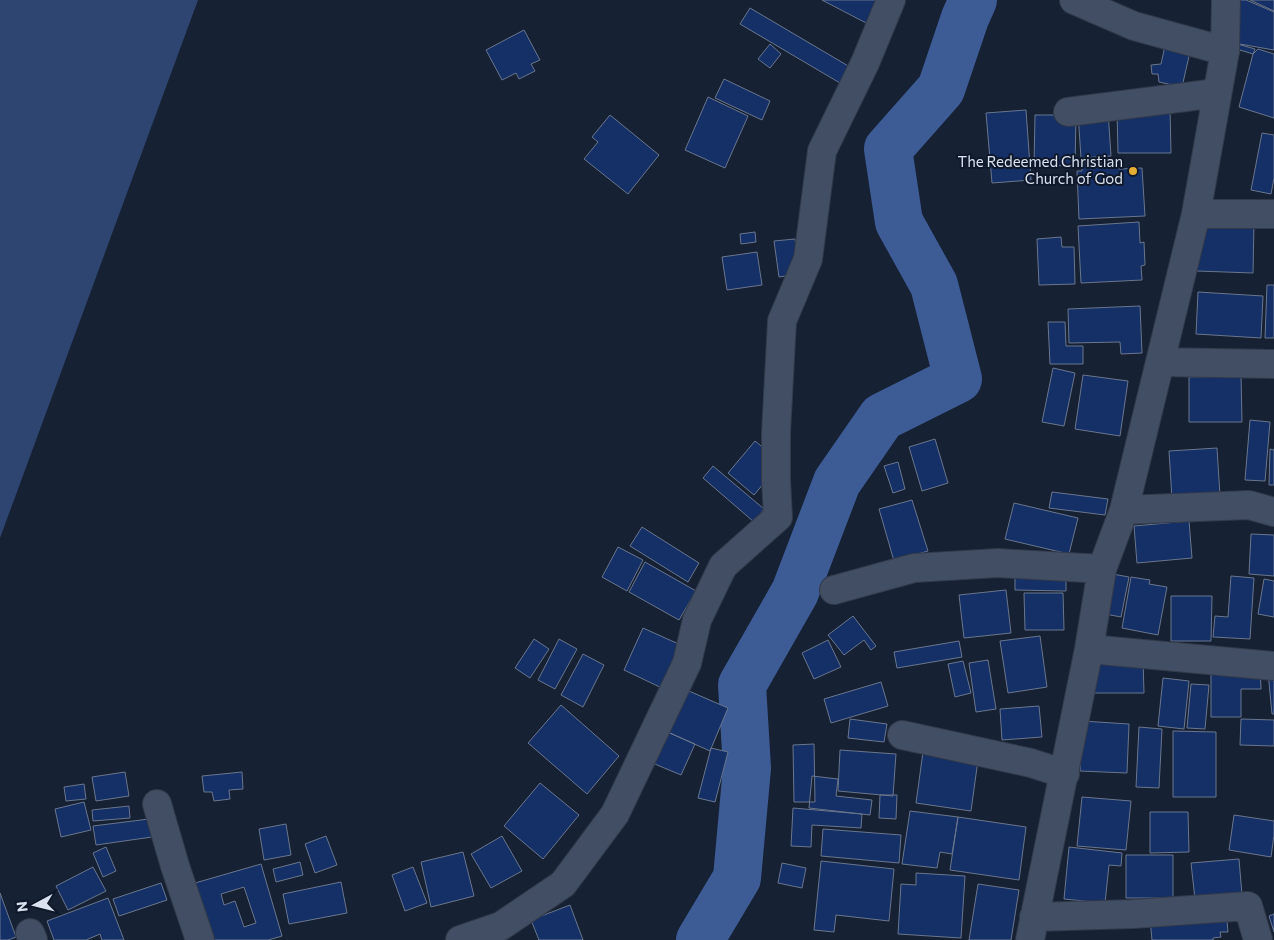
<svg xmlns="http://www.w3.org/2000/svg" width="1274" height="940" font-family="Commissioner,sans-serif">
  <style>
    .green { fill: #2d4570 }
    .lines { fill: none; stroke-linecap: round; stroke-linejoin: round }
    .river { stroke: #3d5c96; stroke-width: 48 }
    .building { fill: #143066; stroke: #69768d; fill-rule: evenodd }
    .minor-casing { stroke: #323a4a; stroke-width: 30 }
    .minor { stroke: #424e63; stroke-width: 28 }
    .poi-dot { fill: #e5ad35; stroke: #0e182a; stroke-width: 2 }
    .labels { text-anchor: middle; stroke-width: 4; stroke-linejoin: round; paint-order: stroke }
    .poi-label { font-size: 15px; fill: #dae2ef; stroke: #0e182a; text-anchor: end }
  </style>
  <rect width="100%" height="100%" fill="#172134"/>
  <path class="green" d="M0 0H198L0 538Z"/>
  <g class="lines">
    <path class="river" d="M700 940 737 878 747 768 742 685 795 592 837 482 882 417 958 379 934 285 899 222 888 149 941 89 965 18 973 0"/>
  </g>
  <path class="building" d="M822 0H880L868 24Z
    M1238 0H1246L1274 12V50L1234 43Z
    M1250 0H1274V11Z
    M750 8 850 67 840 83 740 24Z
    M524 30 540 60 531 64 535 71 519 79 516 73 502 80 486 50Z
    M1234 43 1255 49 1253 54 1240 50 1227 96Z
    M770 44 781 54 770 68 758 59Z
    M1165 46 1190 52 1182 87 1159 82 1158 74H1152L1151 65 1161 64Z
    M1258 49 1274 54V118L1239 107 1253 54Z
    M724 79 770 101 762 120 715 98Z
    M708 97 748 116 725 168 685 150Z
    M1026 110 1031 180 992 183 986 113Z
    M1170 110 1171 153H1118L1117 111Z
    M1108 111 1111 156 1081 158 1078 113Z
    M610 115 659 155 628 194 584 159 598 142 592 137Z
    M1035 115H1076L1075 166 1034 165Z
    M1262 133 1274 135V178L1271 194 1251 190Z
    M1119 162V169L1142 168 1145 216 1079 219 1077 171H1082V163Z
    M1199 220 1254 222 1253 273 1197 271Z
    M1139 222 1140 243 1144 242 1145 265 1141 266 1142 280 1081 283 1078 226Z
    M755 232 756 242 741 244 740 234Z
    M1061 237 1062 247H1074L1075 284 1039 285 1037 239Z
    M795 239 800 274 779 277 774 241Z
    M757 252 762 285 727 290 722 257Z
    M1267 285H1274V338H1265Z
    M1198 292 1263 296 1261 338 1196 334Z
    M1140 306 1142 353 1121 354 1120 342 1069 343 1068 309Z
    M1048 322H1065L1066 346H1083V364H1050Z
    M1053 368 1075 373 1064 426 1042 422Z
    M1083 375 1128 381 1120 436 1075 429Z
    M1241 376 1242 422H1189V377Z
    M1250 420 1270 422 1265 481 1245 480Z
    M935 439 948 483 922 491 909 447Z
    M755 441 773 456V472L754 495 728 473Z
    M1217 448 1220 496 1172 499 1169 451Z
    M1270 449 1274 450V485H1269Z
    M898 462 905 489 893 493 884 466Z
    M713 466 764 509 754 522 703 478Z
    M1052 492 1108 499 1105 515 1049 508Z
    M912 500 928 551 894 561 879 509Z
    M1014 503 1078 518 1069 554 1005 539Z
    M1189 521 1192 558 1137 563 1134 526Z
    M642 527 699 563 688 582 630 546Z
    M1251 534 1274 535V576L1249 574Z
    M618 547 643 560 627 591 602 577Z
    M645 562 696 591 679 620 629 592Z
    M1015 573H1066V591L1015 590Z
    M1107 573 1129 577 1121 617 1100 613Z
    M1231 576 1254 578 1250 639 1213 637 1215 616 1228 617Z
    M1131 577 1150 580 1149 584 1167 587 1158 635 1122 628Z
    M1264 579 1274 581V617L1258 614Z
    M1006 590 1011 633 964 638 959 595Z
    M1024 593H1063L1064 630H1025Z
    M1171 596H1212L1211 641H1171Z
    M853 616 876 646 871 650 864 640 844 655 828 635Z
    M643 628 683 646 664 689 624 670Z
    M1040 636 1047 687 1008 693 1000 641Z
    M534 639 549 649 530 678 515 668Z
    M559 639 577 649 555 689 538 680Z
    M828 640 841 667 814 679 802 653Z
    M959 641 962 657 897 668 894 652Z
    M583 654 604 665 583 707 561 695Z
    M988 660 996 709 976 712 969 663Z
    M1143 660 1144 693H1092L1091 661Z
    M963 661 971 693 955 697 948 664Z
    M1211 666H1260L1261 689H1241V717H1211Z
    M1274 671V714H1272L1268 672Z
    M1163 678 1189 681 1184 729 1158 726Z
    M881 682 888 706 831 723 824 699Z
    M1191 684 1209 685 1205 729 1187 728Z
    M682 688 728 708 710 751 663 730Z
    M561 705 619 756 587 794 528 743Z
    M1039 706 1042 737 1002 740 1000 709Z
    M850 719 887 724 884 742 848 738Z
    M1241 719 1274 720V746L1240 745Z
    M1082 721 1129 724 1127 773 1080 771Z
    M1139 727 1162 729 1159 788 1136 787Z
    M663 730 695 744 681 775 650 762Z
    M1173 731 1216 732V797H1173Z
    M814 744 815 802H794L793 745Z
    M711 748 728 752 715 802 698 798Z
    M840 750 896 754 893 796 838 791Z
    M923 752 978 760 971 811 916 803Z
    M125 772 129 796 96 801 92 777Z
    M242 772 243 789 229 790 230 799 214 801 212 792H204L202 776Z
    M812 776 838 779 836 796 872 800 870 815 809 808Z
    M540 783 579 815 543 859 504 826Z
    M84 784 86 799 66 801 64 787Z
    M880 795H897L896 819 879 818Z
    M1082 797 1131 801 1126 850 1077 846Z
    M84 802 91 830 61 837 55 809Z
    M129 806 130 818 93 821 92 810Z
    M793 808 862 814 861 828 812 825 811 847 791 846Z
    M910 811 958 817 952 854 940 852 937 868 902 864Z
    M1150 812H1188L1189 852 1150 853Z
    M1234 815 1274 821V835L1271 857 1229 850Z
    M958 817 1026 827 1019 880 950 870Z
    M157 818 159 836 96 845 93 826Z
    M286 824 291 855 264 860 259 829Z
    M823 829 901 835 899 863 821 856Z
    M326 836 337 865 315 873 305 844Z
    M502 836 522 871 491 888 471 854Z
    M106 847 116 871 103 877 93 853Z
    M1069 847 1122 853 1121 866 1109 865 1105 903 1064 899Z
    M463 852 474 896 431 907 421 862Z
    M1126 855H1173V898H1126Z
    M1239 859 1242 895 1195 899 1191 863Z
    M821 861 894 869 889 921 836 915 834 932 814 930Z
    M300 862 303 875 276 882 273 869Z
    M782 863 806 868 802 888 778 883Z
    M261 864 282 936 268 940H212L195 883ZM244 887 256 923 244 927 235 901 224 905 221 894Z
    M93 867 106 891 68 910 56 886Z
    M413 867 427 903 405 911 392 875Z
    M916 873 965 876 961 938 898 934 901 884 916 885Z
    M341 882 347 913 289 924 283 894Z
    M161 883 167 900 119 916 113 899Z
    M978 884 1019 890 1011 940H969Z
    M0 893 16 937 8 940H0Z
    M108 898 124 940H102L100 934 86 940H54L47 921Z
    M570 905 583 940H539L531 920Z
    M1226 910 1228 932H1220L1221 937 1213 938V940H1152L1150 919Z
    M1274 914V932L1269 916Z"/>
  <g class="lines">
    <defs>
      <path id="minor" d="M1074 0 1134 26 1225 51
        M1068 112 1217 93
        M1196 214H1274
        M1160 362 1274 364
        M1124 510 1249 505 1274 512
        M834 590 914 568 998 563 1102 569
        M1089 649 1274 666
        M902 735 1031 763 1065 774
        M157 804 175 866 200 940
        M1034 917 1133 914 1248 906 1258 940
        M30 933 33 940
        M460 940 501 926 563 884 615 814 687 663 697 620 723 566 778 517 776 480V433L782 321 808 259 822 151 865 63 891 0
        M1030 940 1089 649 1102 569 1124 510 1196 214 1225 51 1226 0"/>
    </defs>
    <use href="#minor" class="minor-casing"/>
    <use href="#minor" class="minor"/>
  </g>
  <circle class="poi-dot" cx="1133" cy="171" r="5"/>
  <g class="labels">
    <g class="poi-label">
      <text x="1123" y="167">The Redeemed Christian<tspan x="1123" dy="17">Church of God</tspan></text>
    </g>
  </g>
  <g transform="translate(35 905) rotate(263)" stroke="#0e182a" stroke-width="4" paint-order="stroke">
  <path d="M0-4L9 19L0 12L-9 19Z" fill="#dae2ef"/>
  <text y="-8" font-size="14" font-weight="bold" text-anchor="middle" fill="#dae2ef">N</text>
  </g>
</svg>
